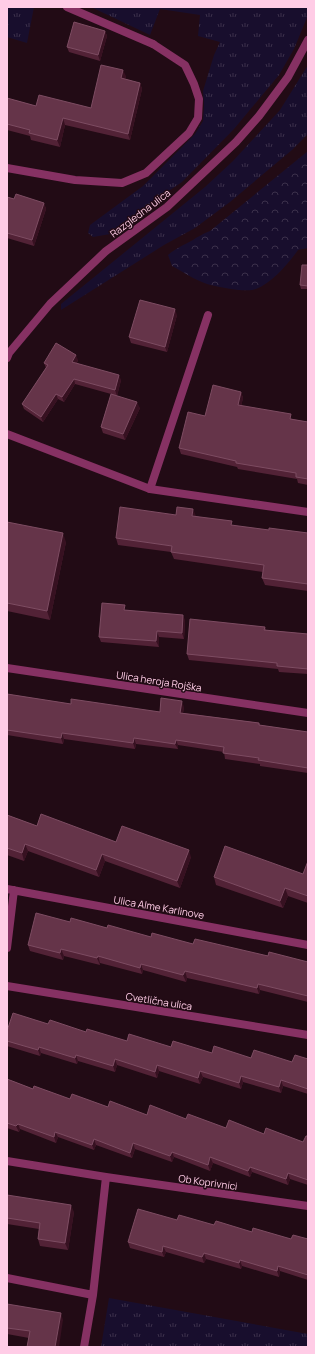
<svg xmlns="http://www.w3.org/2000/svg" width="315" height="1354" font-family="Manrope,sans-serif">
  <style>
    .grass { fill: url(#grass-tufts) }
    .forest { fill: url(#forest-crowns) }
    .lines { fill: none; stroke-linecap: round; stroke-linejoin: round }
    .lane { stroke: #863163; stroke-width: 8 }
    .street { stroke: #863163; stroke-width: 8 }
    .wall { fill: #522236 }
    .shaded-wall { fill: #371121 }
    .building { fill: #653449; stroke: #7d4c62 }
    .labels { text-anchor: middle; stroke-width: 3; stroke-linejoin: round; paint-order: stroke }
    .street-label { font-size: 10px; fill: #ffcce6; stroke: #220b15 }
  </style>
  <defs>
    <pattern id="grass-tufts" width="24" height="20" patternUnits="userSpaceOnUse"><rect width="24" height="20" fill="#180e2d"/><path d="M3 7l-1-3M5 7V3M7 7l1-3M15 17l-1-3M17 17v-4M19 17l1-3" fill="none" stroke="#3b304b"/></pattern>
    <pattern id="forest-crowns" width="20" height="18" patternUnits="userSpaceOnUse"><rect width="20" height="18" fill="#180e2d"/><path d="M2 6a3 3 0 1 1 6 0M12 15a3 3 0 1 1 6 0" fill="none" stroke="#3b304b"/></pattern>
  </defs>
  <rect width="100%" height="100%" fill="#220b15"/>
  <path class="grass" d="M7 7H34L27 43 7 37Z
    M91 7H308V15L294 49 279 75 234 129 182 182 160 197 116 233 93 237 88 233 90 225 143 186 195 134 203 121 204 105 203 91 214 55 220 42 198 36 200 15 160 9 150 35Z
    M308 65V134L292 150 230 202 195 228 164 245 61 310V304L205 187 233 161 280 110Z
    M109 1298 308 1334V1347H101Z"/>
  <path class="forest" d="M308 151V248L298 250C288 264 272 283 256 289 247 293 218 287 207 284 195 280 183 272 172 266L168 255C176 248 184 245 193 240 199 236 203 234 210 231Z"/>
  <g class="lines">
    <path class="lane" d="M67 7 153 44
      M150 489 208 315"/>
    <path class="street" d="M7 168 75 180 122 183 146 173 189 133 198 118 199 99 194 84 185 65 153 44
      M7 358 9 353 50 304 106 251 167 207 236 142 259 116 288 77 308 40
      M7 434 150 489 308 512
      M7 668 308 713
      M7 889 308 945
      M7 948 14 890
      M7 986 308 1035
      M7 1161 106 1177 308 1206
      M7 1278 93 1295
      M84 1347 93 1295 106 1177"/>
  </g>
  <path class="wall" d="M105 31 107 36 100 61 69 52 67 47Z
    M126 76 125 79 140 83 142 89 130 140 65 125 60 147 31 140 30 136 7 130V98L36 106 91 108Z
    M7 197 14 199 44 203 46 209 34 246 7 238Z
    M308 265V289H301L300 285Z
    M177 315 167 352 131 343 129 337Z
    M78 360 77 363 121 380 117 396 140 408 125 440 103 433 101 427 111 394 75 384 64 402 58 399 43 422 24 409 22 404 46 368 44 363Z
    M241 392 243 398 241 406 293 419 308 422V485L298 483 297 479 238 469 237 467 181 454 179 448 205 416Z
    M196 516 234 526 269 530 308 533V591L265 585 262 578 263 572 174 559 171 552 118 545 116 538Z
    M7 522 66 542 50 620 7 611Z
    M126 610 185 620 184 639 159 637V647L101 642 99 637Z
    M265 627 266 630 308 634V674L279 672 278 669 189 660 187 654Z
    M7 694 71 704 160 712 184 707 183 713 259 723 260 725 308 732V773L260 766V764L225 759 224 752 178 745V749L136 744 135 749 64 739 63 744 7 735Z
    M7 815 37 826 191 857 180 888 105 861 99 877 28 851 24 861 7 855Z
    M308 861V903L288 896 283 908 216 885 214 877 303 874Z
    M70 922 107 928 151 937 193 944 308 962V1002L260 990 259 994 187 978 186 982 143 970 142 974 100 963V965L64 956 63 960 30 951 28 945Z
    M48 1024 86 1032 127 1041 212 1053 292 1062 308 1059V1094L283 1086 281 1093 243 1082 241 1089 203 1077 200 1084 159 1071 157 1078 117 1065 115 1072 78 1061 77 1064 41 1053 40 1056 7 1046V1031Z
    M7 1079 33 1089 70 1099 147 1115 186 1119 226 1128 264 1134 303 1142 308 1136V1185L290 1179 288 1185 252 1172 250 1177 213 1163 210 1171 174 1157 172 1162 135 1149 132 1158 96 1145 94 1150 58 1137 56 1143 20 1129 19 1132 7 1128Z
    M7 1195 74 1212 68 1250 40 1246 38 1239 39 1229 7 1224Z
    M177 1220 214 1225 252 1232 291 1239H308V1280L280 1271 279 1277 242 1266 241 1269 206 1259 204 1263 166 1252 164 1257 130 1248 128 1242Z
    M7 1304 63 1320 29 1338 7 1334Z"/>
  <path class="shaded-wall" d="M105 31 107 36 100 61 98 55Z
    M123 70 126 76 124 85 121 78Z
    M140 83 142 89 130 140 128 134Z
    M63 118 65 125 60 147 57 140Z
    M44 203 46 209 34 246 32 240Z
    M175 309 177 315 167 352 165 347Z
    M76 355 78 360 74 367 72 362Z
    M119 375 121 380 117 396 115 390Z
    M74 379 75 384 64 402 62 397Z
    M241 392 243 398 240 411 238 405Z
    M56 394 58 399 43 422 41 417Z
    M137 402 140 408 125 440 123 434Z
    M193 509 196 516H192Z
    M63 533 66 542 50 620 47 611Z
    M183 615 185 620 184 639 182 633Z
    M157 631 159 637V647L156 641Z
    M182 701 184 707 182 719 180 713Z
    M62 733 64 739 63 744 61 738Z
    M134 738 136 744 135 749 133 743Z
    M176 740 178 745V749L175 744Z
    M25 844 28 851 24 861 22 853Z
    M189 850 191 857 180 888 177 881Z
    M102 854 105 861 99 877 96 870Z
    M285 888 288 896 283 908 280 901Z
    M61 949 64 956 63 960 60 953Z
    M98 956 100 963V965L97 958Z
    M141 964 143 970 142 974 140 968Z
    M185 971 187 978 186 982 183 975Z
    M258 984 260 990 259 994 257 988Z
    M39 1047 41 1053 40 1056 38 1050Z
    M76 1055 78 1061 77 1064 75 1058Z
    M115 1059 117 1065 115 1072 113 1066Z
    M157 1065 159 1071 157 1078 155 1072Z
    M200 1071 203 1077 200 1084 198 1078Z
    M241 1076 243 1082 241 1089 239 1083Z
    M281 1080 283 1086 281 1093 279 1087Z
    M18 1124 20 1129 19 1132 16 1126Z
    M55 1132 58 1137 56 1143 54 1137Z
    M94 1139 96 1145 94 1150 92 1145Z
    M133 1143 135 1149 132 1158 130 1153Z
    M172 1152 174 1157 172 1162 170 1156Z
    M210 1157 213 1163 210 1171 208 1165Z
    M250 1167 252 1172 250 1177 248 1171Z
    M288 1173 290 1179 288 1185 286 1179Z
    M71 1205 74 1212 68 1250 65 1243Z
    M163 1246 166 1252 164 1257 162 1252Z
    M204 1253 206 1259 204 1263 202 1257Z
    M240 1260 242 1266 241 1269 239 1263Z
    M278 1266 280 1271 279 1277 277 1271Z
    M61 1313 63 1320 59 1347H55Z"/>
  <path class="building" d="M74 22 105 31 98 55 67 47Z
    M101 65 123 70 121 78 140 83 128 134 63 118 57 140 29 133 30 130 7 124V98L36 106 39 95 91 108Z
    M16 194 44 203 32 240 7 233V197L14 199Z
    M302 265H308V286L300 285Z
    M140 300 175 309 165 347 129 337Z
    M56 343 76 355 72 362 119 375 115 390 74 379 62 397 56 394 41 417 22 404 48 365 44 363Z
    M213 385 241 392 238 405 291 414 290 419 308 422V479L296 477V473L236 463V461L179 448 188 412 205 416Z
    M111 394 137 402 123 434 101 427Z
    M120 507 176 515 177 507 193 509 192 516 232 521 231 525 269 530V528L308 533V584L262 578 264 565 171 552 172 546 116 538Z
    M7 522 63 533 47 611 7 603Z
    M102 603 125 605 124 610 183 615 182 633 157 631 156 641 99 637Z
    M190 619 265 627 264 630 308 634V669L277 666V663L187 654Z
    M7 694 71 704V699L160 712 161 698 182 701 180 713 259 723V725L308 732V768L258 760 259 758 223 753 224 747 176 740 175 744 134 738 133 743 62 733 61 738 7 730Z
    M41 814 116 842 122 826 189 850 177 881 102 854 96 870 25 844 22 853 7 848V815L37 826Z
    M225 846 303 874 308 861V896L285 888 280 901 214 877Z
    M36 913 70 922 71 918 107 928 108 925 151 937 152 933 193 944 195 939 268 956 269 952 308 962V996L258 984 257 988 185 971 183 975 141 964 140 968 98 956 97 958 61 949 60 953 28 945Z
    M13 1013 48 1024 50 1020 86 1032 87 1029 127 1041 129 1034 171 1047 173 1041 212 1053 214 1046 251 1058 254 1050 292 1062 295 1055 308 1059V1089L281 1080 279 1087 241 1076 239 1083 200 1071 198 1078 157 1065 155 1072 115 1059 113 1066 76 1055 75 1058 39 1047 38 1050 7 1041V1031Z
    M7 1079 33 1089 34 1086 70 1099 72 1094 108 1107 110 1101 147 1115 150 1105 186 1119 188 1114 226 1128 229 1120 264 1134 266 1128 303 1142 306 1136H308V1180L288 1173 286 1179 250 1167 248 1171 210 1157 208 1165 172 1152 170 1156 133 1143 130 1153 94 1139 92 1145 55 1132 54 1137 18 1124 16 1126 7 1123Z
    M7 1195 71 1205 65 1243 38 1239 40 1223 7 1218Z
    M138 1209 177 1220 179 1215 214 1225 216 1221 252 1232 253 1228 291 1239 293 1235 308 1239V1275L278 1266 277 1271 240 1260 239 1263 204 1253 202 1257 163 1246 162 1252 128 1242Z
    M7 1304 61 1313 55 1347H27L30 1331 7 1328Z"/>
  <g class="labels">
    <g class="street-label">
      <text transform="translate(140 213) rotate(-37)" y="4">Razgledna ulica</text>
      <text transform="translate(159 681) rotate(9)" y="4">Ulica heroja Rojška</text>
      <text transform="translate(159 907) rotate(10)" y="4">Ulica Alme Karlinove</text>
      <text transform="translate(159 1001) rotate(9)" y="4">Cvetlična ulica</text>
      <text transform="translate(208 1182) rotate(8)" y="4">Ob Koprivnici</text>
    </g>
  </g>
  <rect width="315" height="1354" fill="none" stroke="#ffcce6" stroke-width="16"/>
</svg>
